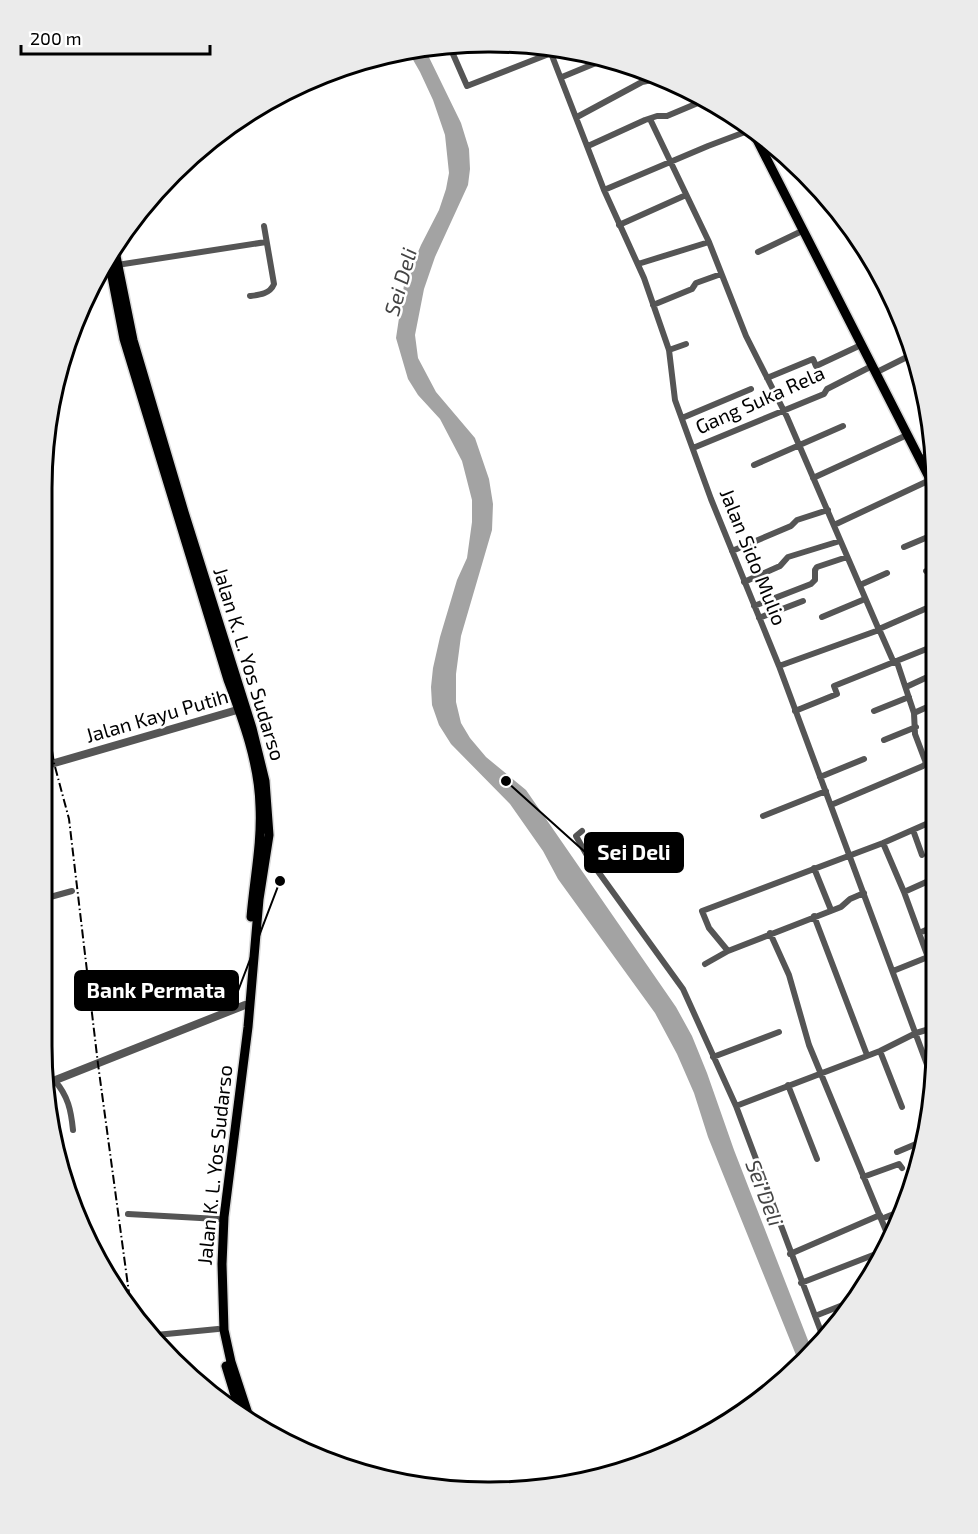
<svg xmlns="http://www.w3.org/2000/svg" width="978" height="1534" font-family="'Exo 2',sans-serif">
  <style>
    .water { fill: #a3a3a3 }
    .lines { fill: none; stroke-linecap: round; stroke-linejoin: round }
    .primary-casing { stroke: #dbdbdb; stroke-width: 12 }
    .trunk-casing { stroke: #dbdbdb; stroke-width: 12 }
    .minor { stroke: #555; stroke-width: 6 }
    .tertiary { stroke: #555; stroke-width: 8 }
    .primary { stroke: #000; stroke-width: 9 }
    .trunk { stroke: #000; stroke-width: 9 }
    .rail { stroke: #000; stroke-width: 2; stroke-dasharray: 9 3 1.5 3; stroke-linecap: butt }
    .labels { text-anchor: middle; stroke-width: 5; stroke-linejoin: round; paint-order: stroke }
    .street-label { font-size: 20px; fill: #000; stroke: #fff }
    .water-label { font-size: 21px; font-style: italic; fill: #444; stroke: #fff }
    .rim { fill: none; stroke: #000; stroke-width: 3 }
    .leader { fill: none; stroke: #000; stroke-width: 2 }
    .callout-dot { fill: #000; stroke: #fff; stroke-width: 2 }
    .callout { fill: #000; stroke: #000; stroke-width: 2 }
    .callout-label { font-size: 21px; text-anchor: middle; font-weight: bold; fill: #fff }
  </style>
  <rect width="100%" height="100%" fill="#fff"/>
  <path class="water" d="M424 47 461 123 469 149 470 169 468 185 435 257 424 289 415 335 418 358 436 392 475 438 489 479 493 504 492 530 461 636 456 674V702L461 723 470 738 486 757 526 790 676 1007 692 1036 707 1073 734 1150 811 1348 798 1360 708 1137 694 1093 677 1054 655 1013 558 879 543 851 510 804 451 744 439 725 432 705 431 687 433 668 440 637 457 580 467 558 472 522V500L462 461 440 419 418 395 408 379 396 338 404 285 421 245 439 210 446 189 449 173 445 135 433 100 420 72 408 51Z"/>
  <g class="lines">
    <defs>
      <path id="primary" d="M751 128 935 489"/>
      <path id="trunk" d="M115 251 133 340 184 512 252 728 265 781 269 835 259 899 248 1027 224 1217 222 1264 224 1330 231 1362 249 1417
        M109 261 124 339 228 680C243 720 259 763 260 806 262 843 254 880 251 917
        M226 1366 240 1412"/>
    </defs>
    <use href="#primary" class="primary-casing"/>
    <use href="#trunk" class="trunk-casing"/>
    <path class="minor" d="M449 45 467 86 559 50
      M549 48 604 190 644 278 669 350 675 400 711 499 779 666 932 1078
      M562 77 608 58
      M577 117 642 82 657 79 658 81 663 79
      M650 119 709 242 746 336 787 417 879 630
      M588 146 645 120 657 116H667L705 100
      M604 190 708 146 753 129
      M619 225 686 195
      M758 252 802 231
      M638 264 709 242
      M117 265 266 242
      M250 296C259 295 270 294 274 284L264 226
      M653 305 692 289 696 283 721 274
      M669 350 686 344
      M875 373 909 356 922 381
      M767 378 813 359 816 366 861 345
      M682 418 751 389
      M693 448 824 394 827 389 872 366
      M919 459 934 453
      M754 465 843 426
      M813 478 907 435
      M834 525 930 480
      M904 547 935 534
      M732 551 791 526 797 520 828 510
      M926 571 935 568
      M744 582 780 566 788 557 840 541
      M860 585 887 573
      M754 606 811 584 815 580V570L817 567 847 557
      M822 617 865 599
      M759 618 803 601
      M879 629 894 663
      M779 666 879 630V629L934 605
      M906 687 934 674
      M795 711 837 694 834 686 934 646
      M874 711 909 697
      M914 713 934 704
      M884 740 916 727
      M926 763 934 775
      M820 777 864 759
      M831 805 923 766 926 763 915 734 914 713 897 662
      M763 816 826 791
      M913 830 922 855
      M582 831 576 836 589 859 683 989 736 1106 880 1051 916 1033 933 1028
      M883 843 904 892 933 971
      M814 868 831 910
      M904 892 933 879
      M864 893 850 899 841 907 728 951 709 928 702 911 883 843 933 821
      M43 899 72 891
      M814 916 867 1055
      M770 933 789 975 809 1045 889 1238
      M919 933 933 927
      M705 964 728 951
      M893 971 933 955
      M880 1051 902 1107
      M713 1057 779 1032
      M55 1081C68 1096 71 1110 73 1130
      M788 1085 817 1159
      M736 1106 823 1337
      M897 1152 916 1144H921
      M863 1177 899 1164 902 1168
      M128 1214 218 1219
      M881 1219 904 1210
      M790 1254 880 1215
      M801 1283 881 1252
      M815 1316 853 1301
      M156 1335 218 1329"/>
    <path class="tertiary" d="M44 766 244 708
      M48 1083 245 1005H250"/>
    <use href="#primary" class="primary"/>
    <use href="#trunk" class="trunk"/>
    <path class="rail" d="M44 702 54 763 69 819 98 1064 131 1308"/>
  </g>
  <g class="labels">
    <g class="street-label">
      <text transform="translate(760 400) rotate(-24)" y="7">Gang Suka Rela</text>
      <text transform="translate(753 557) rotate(68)" y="7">Jalan Sido Mulio</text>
      <text transform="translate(249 664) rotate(73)" y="7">Jalan K. L. Yos Sudarso</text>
      <text transform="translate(157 716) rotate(-16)" y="7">Jalan Kayu Putih</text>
      <text transform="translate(215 1165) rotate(-84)" y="7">Jalan K. L. Yos Sudarso</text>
    </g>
    <g class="water-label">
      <text transform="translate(401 282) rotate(-74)" y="7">Sei Deli</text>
      <text transform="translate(764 1193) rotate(69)" y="7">Sei Deli</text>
    </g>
  </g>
  <path d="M0 0H978V1534H0ZM488 52H490A436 436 0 0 1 926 488V1046A436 436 0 0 1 490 1482H488A436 436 0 0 1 52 1046V488A436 436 0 0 1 488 52Z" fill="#ebebeb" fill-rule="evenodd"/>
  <path class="rim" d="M488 52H490A436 436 0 0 1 926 488V1046A436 436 0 0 1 490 1482H488A436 436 0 0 1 52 1046V488A436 436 0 0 1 488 52Z"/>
  <path class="leader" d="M506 781L585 852M280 881L238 991"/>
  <g class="callout-dot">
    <circle cx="506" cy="781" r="6"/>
    <circle cx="280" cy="881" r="6"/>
  </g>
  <g class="callout">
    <rect x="585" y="833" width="98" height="39" rx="6"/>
    <rect x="75" y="971" width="163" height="39" rx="6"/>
  </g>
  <g class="callout-label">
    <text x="634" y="860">Sei Deli</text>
    <text x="156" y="998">Bank Permata</text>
  </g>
  <path d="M21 45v9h189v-9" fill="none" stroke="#000000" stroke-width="3"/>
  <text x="30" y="45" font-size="18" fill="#000000" stroke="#ffffff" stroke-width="4.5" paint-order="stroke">200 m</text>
</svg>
